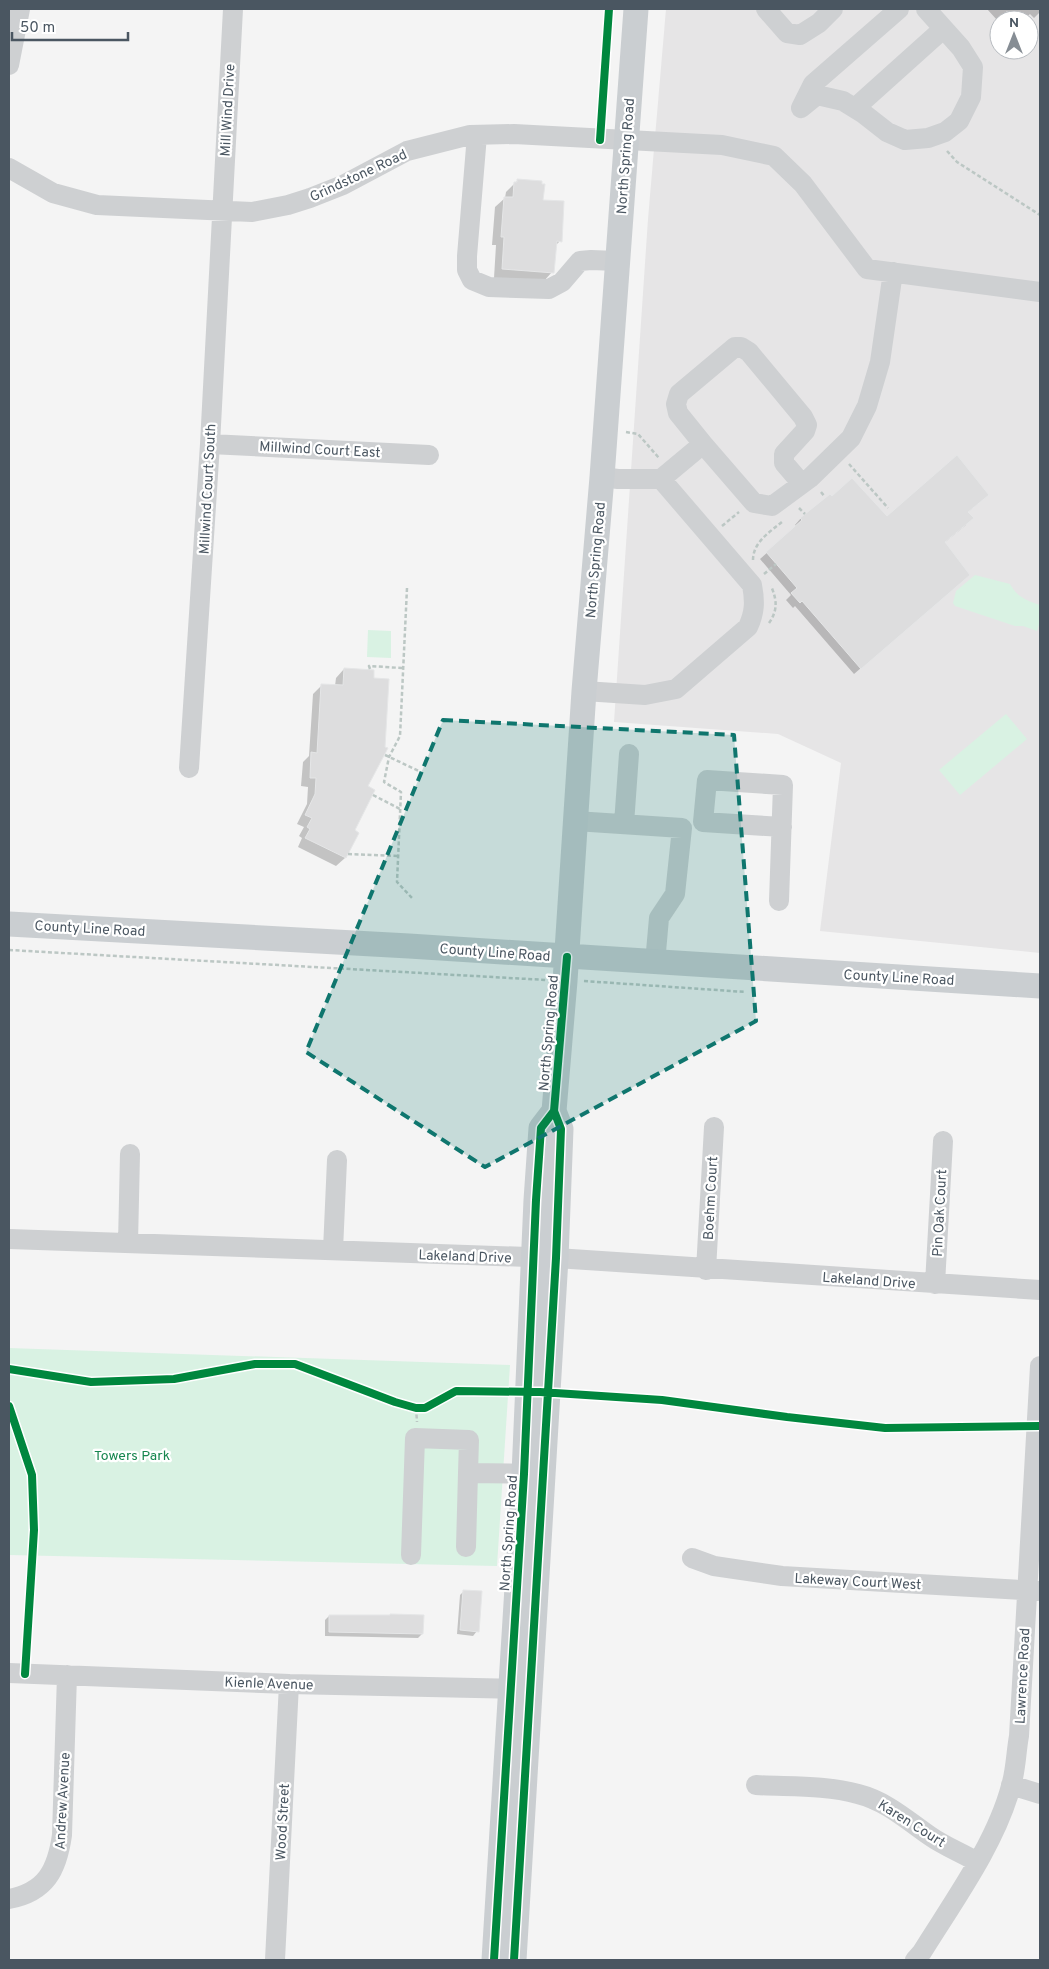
<svg xmlns="http://www.w3.org/2000/svg" width="1049" height="1969" font-family="Overpass,sans-serif">
  <style>
    .education { fill: #e6e5e6; fill-rule: evenodd }
    .green { fill: #d9f2e3 }
    .shadow { fill: #0003 }
    .building { fill: #ddddde; stroke: #e5e6e7 }
    .lines { fill: none; stroke-linecap: round; stroke-linejoin: round }
    .path { stroke: #bcc7c4; stroke-width: 2.5; stroke-dasharray: 4 2.5; stroke-linecap: butt }
    .minor { stroke: #ced0d2; stroke-width: 20 }
    .major { stroke: #caced1; stroke-width: 25 }
    .cycleway-casing { stroke: #fff; stroke-width: 11 }
    .cycleway { stroke: #00873e; stroke-width: 8 }
    .marked { fill: #0f766e; fill-opacity: 0.2; stroke: #0f766e; stroke-width: 4; stroke-dasharray: 10 6; stroke-linejoin: round }
    .labels { text-anchor: middle; stroke-width: 4.5; stroke-linejoin: round; paint-order: stroke }
    .street-label { font-size: 14px; fill: #4a5661; stroke: #fff }
    .park-label { font-size: 14px; fill: #17864f; stroke: #fff }
  </style>
  <rect width="100%" height="100%" fill="#f4f4f4"/>
  <path class="education" d="M666 9H1040V953L820 931 841 763 778 734 614 722 648 219ZM999 20H1029V50H999Z"/>
  <path class="green" d="M975 575 1010 584C1017 597 1026 600 1040 605V621L1037 631 1023 626H1015L955 606 953 603 956 591Z
    M368 630 391 631V658L367 657Z
    M1006 714 1027 739 960 795 939 770Z
    M9 1348 510 1365 497 1566 9 1555Z"/>
  <path class="shadow" d="M987 9H1040V12L1034 18 1030 14 1023 20H1016L1007 11 997 20Z
    M518 180 542 201 560 241 555 246 552 272 544 281 494 278 496 245H492L495 207 505 198 506 192Z
    M981 501 967 513 966 525 944 543 962 581 854 674 795 606 793 608 786 600 791 595 760 559 796 527 795 525 801 518 887 517Z
    M344 669 366 786 345 858 336 866 298 847 302 838 299 836 304 827 297 824 307 804 308 787 301 786 303 762 309 756 313 694 322 685 335 686 336 678Z
    M464 1591 477 1631 473 1636 457 1634 460 1595Z
    M329 1616 422 1634 418 1638 325 1636V1620Z"/>
  <path class="building" d="M517 179 542 181V184H545L543 200 564 201 562 242 557 241 554 273 502 269 504 237H501L504 197H513L514 182H517Z
    M957 455 989 495 968 512 974 518 945 542 970 575 861 669 802 601 800 603 791 593 797 588 766 552 802 520 800 518 830 494 832 496 852 478 887 516Z
    M344 668 374 670V678L389 679 385 747 388 748 368 786 375 790 355 830 359 833 346 858 305 838 310 829 307 827 312 818 305 815 315 794 316 778H310L311 752 317 753 321 684 343 685Z
    M463 1590 482 1591 479 1632 460 1630Z
    M390 1614 424 1615 423 1634 329 1632V1615H390Z"/>
  <g class="lines">
    <path class="path" d="M947 151 957 162 1040 215
      M626 432 638 434 659 458
      M849 464 888 508
      M821 492 825 497
      M799 508 805 514
      M722 526 739 512
      M753 560C753 542 770 532 783 521
      M764 574 776 564
      M407 588 400 736 389 757 384 782 401 792 397 882 412 898
      M769 623C778 610 777 600 771 586
      M370 669 369 666 402 668
      M385 755 419 771
      M373 795 400 809
      M348 854 398 856
      M9 950 546 980
      M584 981 746 992
      M416 1408 417 1422"/>
    <path class="minor" d="M766 9 787 33 800 35 819 23 833 9
      M899 9 813 84 801 108 817 95 843 101 864 114 887 132 905 140 928 138 945 132 959 121 971 97 973 67 961 48 926 9
      M9 65 20 9
      M855 108 943 29
      M477 135 467 256V270L472 280 489 287 549 289 562 282 580 261 591 260 617 261
      M9 168 53 193 97 205 252 212 288 205 310 198 343 185 407 151 470 135 514 134 722 145 774 156 803 184 867 269 1040 292
      M210 444 429 455
      M703 444 678 413 676 404 679 394 735 347H741L749 352 803 417 807 425 805 431 784 454V463L802 484
      M661 479 703 444 754 503 772 506 810 478 851 438 867 406 880 362 893 272
      M584 691 645 695 676 689 748 627C755 612 755 601 752 585L661 479H618L602 477
      M189 768 210 444 233 9
      M575 821 682 828 675 894 659 918 655 963
      M624 824 629 754
      M779 901 783 785 707 780 703 822 782 827
      M9 1239 556 1258 1040 1290
      M128 1243 130 1154
      M333 1250 337 1160
      M706 1270 714 1127
      M935 1284 943 1141
      M466 1547 468 1473 539 1474
      M411 1555 415 1438 469 1440 468 1473
      M692 1558 714 1566 782 1576 1038 1591
      M9 1673 289 1684 524 1689
      M756 1785C789 1787 825 1785 858 1794 886 1801 907 1820 930 1836 944 1846 962 1853 977 1862
      M1011 1785 1040 1794
      M9 1899C46 1892 57 1870 62 1835L67 1675
      M275 1960 289 1684
      M915 1960 922 1952C953 1902 996 1843 1011 1786 1016 1770 1016 1752 1019 1736L1040 1366"/>
    <path class="major" d="M9 924 409 946 1040 986
      M494 1960 524 1474 536 1200 541 1128 554 1111
      M514 1960 556 1258 561 1129 554 1111 565 981 584 691 602 477 636 9"/>
    <defs>
      <path id="cycleway" d="M600 140 609 9
        M9 1369 91 1382 174 1379 255 1364H295L395 1402 416 1408H425L456 1391 540 1392 662 1400 787 1417 885 1428 1040 1426
        M9 1406 32 1475 34 1530 25 1674
        M494 1960 524 1474 536 1200 541 1128 554 1111
        M514 1960 556 1258 561 1129 554 1111 567 957"/>
    </defs>
    <use href="#cycleway" class="cycleway-casing"/>
    <use href="#cycleway" class="cycleway"/>
  </g>
  <path class="marked" d="M443 720 734 735 756 1021 485 1167 306 1052Z"/>
  <g class="labels">
    <g class="street-label">
      <text transform="translate(227 110) rotate(-87)" y="5">Mill Wind Drive</text>
      <text transform="translate(625 156) rotate(-86)" y="5">North Spring Road</text>
      <text transform="translate(358 175) rotate(-25)" y="5">Grindstone Road</text>
      <text transform="translate(320 449) rotate(3)" y="5">Millwind Court East</text>
      <text transform="translate(207 489) rotate(-87)" y="5">Millwind Court South</text>
      <text transform="translate(595 560) rotate(-85)" y="5">North Spring Road</text>
      <text transform="translate(90 928) rotate(3)" y="5">County Line Road</text>
      <text transform="translate(495 952) rotate(4)" y="5">County Line Road</text>
      <text transform="translate(899 977) rotate(3)" y="5">County Line Road</text>
      <text transform="translate(548 1033) rotate(-85)" y="5">North Spring Road</text>
      <text transform="translate(710 1198) rotate(-87)" y="5">Boehm Court</text>
      <text transform="translate(939 1213) rotate(-87)" y="5">Pin Oak Court</text>
      <text transform="translate(465 1256) rotate(2)" y="5">Lakeland Drive</text>
      <text transform="translate(869 1280) rotate(4)" y="5">Lakeland Drive</text>
      <text transform="translate(508 1533) rotate(-86)" y="5">North Spring Road</text>
      <text transform="translate(858 1581) rotate(3)" y="5">Lakeway Court West</text>
      <text transform="translate(1022 1676) rotate(-87)" y="5">Lawrence Road</text>
      <text transform="translate(269 1683) rotate(2)" y="5">Kienle Avenue</text>
      <text transform="translate(62 1801) rotate(-87)" y="5">Andrew Avenue</text>
      <text transform="translate(282 1822) rotate(-87)" y="5">Wood Street</text>
      <text transform="translate(912 1823) rotate(32)" y="5">Karen Court</text>
    </g>
    <g class="park-label">
      <text x="132" y="1460">Towers Park</text>
    </g>
  </g>
  <rect width="1049" height="1969" fill="none" stroke="#4a5661" stroke-width="20"/>
  <g transform="translate(1014 35)"><circle r="24" fill="#ffffff" stroke="#b7bbc0"/>
  <path d="M0-4L9 19L0 12L-9 19Z" fill="#868d94"/>
  <text y="-8" font-size="14" font-weight="bold" text-anchor="middle" fill="#4a5661">N</text>
  </g>
  <path d="M12 32v8h116v-8" fill="none" stroke="#4a5661" stroke-width="2.5"/>
  <text x="20" y="32" font-size="15" fill="#4a5661" stroke="#ffffff" stroke-width="4" paint-order="stroke">50 m</text>
</svg>
